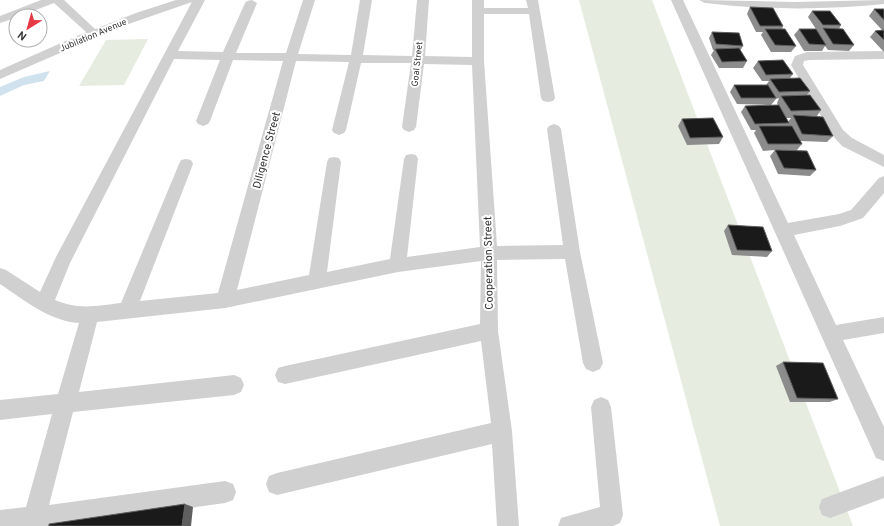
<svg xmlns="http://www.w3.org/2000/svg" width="884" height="526" font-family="Overpass,sans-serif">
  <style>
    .green { fill: #e6ecdf }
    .water { fill: #cfe2ee }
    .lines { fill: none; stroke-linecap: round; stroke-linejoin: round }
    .street { fill: #d0d0d0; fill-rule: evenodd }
    .wall { fill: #8c8c8c; fill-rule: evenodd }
    .shaded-wall { fill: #5f5f5f }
    .building { fill: #1a1a1a; stroke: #5f5f5f }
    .labels { text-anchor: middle; stroke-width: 4; stroke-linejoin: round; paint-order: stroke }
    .far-street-label { font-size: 9px; fill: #333; stroke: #fff }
    .street-label { font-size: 11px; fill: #333; stroke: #fff }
  </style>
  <rect width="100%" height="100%" fill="#fff"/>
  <path class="green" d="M579 0H652L853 526H720Z
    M148 39 124 85 79 86 106 40Z"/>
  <path class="water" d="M50 71 44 81 24 85 0 96V87L24 77Z"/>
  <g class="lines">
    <path class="street" d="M41 0H64L95 29 136 13 176 0H205L178 51 223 52 245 3 247 1 252 0 257 3 236 53H286L303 0H315L298 54 351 55 360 0H372L363 55 412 56 417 0H429L425 56 472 57V0H484V8H528L526 0H538L555 98 553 101 548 102 543 101 541 98 529 14H484V61L497 246 563 245 547 129 549 126 554 124 559 126 561 129 580 252 603 363 600 369 593 372 586 369 583 363 565 259 497 260 498 331 512 431 519 526H497L492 444 277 495 269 492 266 484 269 476 277 473 491 423 481 341 285 384 278 382 275 375 278 368 285 366 480 324 481 261 398 272 225 308 97 322 79 392 234 375 241 378 244 385 241 392 234 395 73 412 49 505 225 481 233 484 236 492 233 500 225 503 59 526H0V510L26 507 52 414 0 420V400L58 394 79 323C49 321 24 300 0 284V268L6 270 40 292 56 257 193 0 192 2 120 27 0 79V70L86 32 54 3 20 16H16V18L0 23V16ZM174 59 220 60 196 121 198 124 203 126 208 124 210 121 233 60 283 61 218 293 140 301 193 164 191 160 186 159 181 160 179 164 121 303C95 306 80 310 55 300L70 263ZM296 61 349 62 332 130 334 133 339 135 344 133 346 130 361 63H411L402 127 404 130 409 132 414 130 416 127 424 64 472 65 480 247 407 257 418 159 416 155 411 154 406 155 404 159 390 259 327 272 341 162 339 158 334 157 329 158 327 162 309 275 237 290Z
      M671 0H683L788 223 839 214 851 210 879 178 884 176V193L863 218 840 226 794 235 836 325 884 317V333L843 340 884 427V461L876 458Z
      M699 0 794 2 884 0V4C824 10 765 10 705 3Z
      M884 51V59L809 60 804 61 803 65 843 130 852 138 884 155V167L842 146 833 136 791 65 795 56 807 52Z
      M601 397 608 400 611 407 623 515 620 523 613 526H558L561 518 600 507 591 407 594 400Z
      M884 476V498L830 518 822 515 819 507 822 499Z"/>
  </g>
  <path class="wall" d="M750 7 783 26 782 29 796 46 791 52H771L761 35 763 32H756L747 14Z
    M874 9H884V51H883L870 37 875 31 882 30 869 16Z
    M812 11 841 25 839 29 854 45 849 51 828 50 825 46 822 51H804L794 35 799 29H816L808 17Z
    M712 32 743 46 740 51 747 61 743 68H719L711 55 714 50H713L709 38Z
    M758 61 793 74 790 78 810 91 807 95 821 110 817 116 833 136 827 142 800 141 802 144 797 150 816 170 810 176 778 174 770 156 775 150 763 151 754 133 756 130H751L741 112 745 106 778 105 777 103 779 98 776 99 771 105 737 104 730 92 734 85H766L769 81H762L753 68ZM781 109 786 118H791L788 122Z
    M682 119 723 137 719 144 687 145 678 126Z
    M728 225 772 251 767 257 732 255 724 231Z
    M783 362 838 399 830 402H790L776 366Z"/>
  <path class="shaded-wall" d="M185 504 193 507 191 526H182Z"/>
  <path class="building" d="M750 7 773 8 783 26H760Z
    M874 9H884V20Z
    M812 11H830L841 25H823Z
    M823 28 843 29 854 45 833 44Z
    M765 29H785L796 46 775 45Z
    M799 29H816L826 45 809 44Z
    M884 30V40L875 31Z
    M712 32 739 33 743 46 716 44Z
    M739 48 747 61 722 62 715 49Z
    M783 60 793 74 766 75 758 61Z
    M800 78 810 91 779 92 770 79Z
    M734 85H768L776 98H741Z
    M810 95 821 110 791 111 781 96Z
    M779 105 789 123 755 124 745 106Z
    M793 115 823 117 833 136 802 134Z
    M713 118 723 137 690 138 682 119Z
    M759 126H792L802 144H768Z
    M775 150 807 151 816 170 784 168Z
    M728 225 763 227 772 251 737 250Z
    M783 362 823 363 838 399 797 398Z
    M185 504 182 526H49V524Z"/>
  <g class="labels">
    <g class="far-street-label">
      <text transform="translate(93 35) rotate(-23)" y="3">Jubilation Avenue</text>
      <text transform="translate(417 64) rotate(-84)" y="3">Goal Street</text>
    </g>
    <g class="street-label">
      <text transform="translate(266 150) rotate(-75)" y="4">Diligence Street</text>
      <text transform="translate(488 263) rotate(-91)" y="4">Cooperation Street</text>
    </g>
  </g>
  <g transform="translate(28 28) rotate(217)"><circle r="19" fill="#ffffff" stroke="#adadad"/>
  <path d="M0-3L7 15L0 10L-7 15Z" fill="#e63946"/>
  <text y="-6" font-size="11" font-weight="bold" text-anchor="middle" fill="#333333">N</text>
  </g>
</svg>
